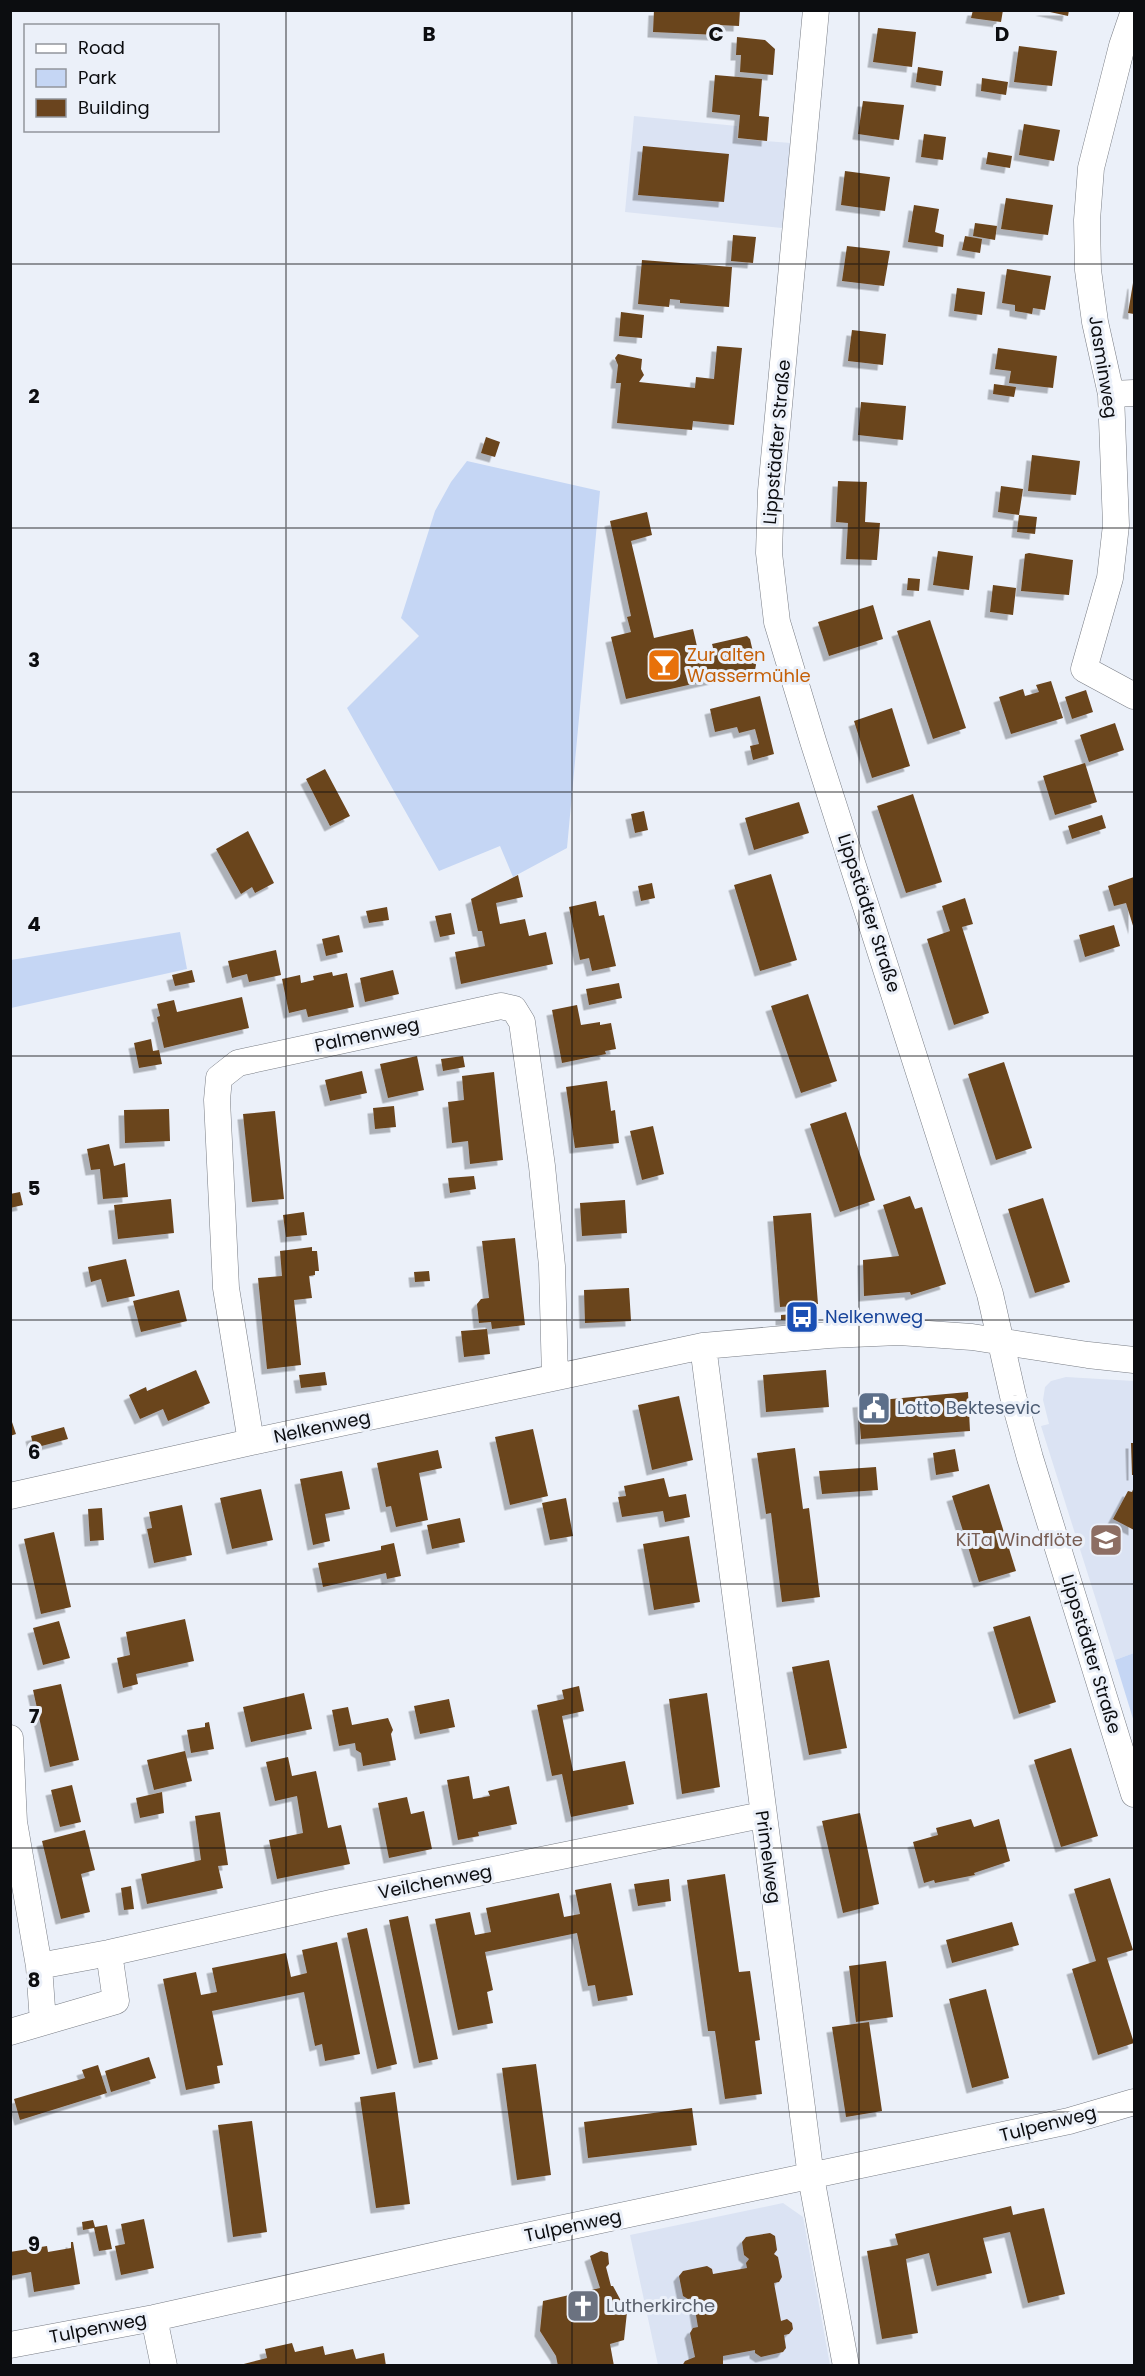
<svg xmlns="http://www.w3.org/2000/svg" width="1145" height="2376" font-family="Poppins,sans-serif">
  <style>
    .built { fill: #dbe3f3 }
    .green { fill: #c5d6f4 }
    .building { fill: #6a441e; filter: url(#shadow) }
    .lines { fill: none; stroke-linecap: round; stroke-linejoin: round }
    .minor-casing { stroke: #797d85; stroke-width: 27 }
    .minor { stroke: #fff; stroke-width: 26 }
    .grid { fill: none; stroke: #0c0d10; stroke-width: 1.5; stroke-opacity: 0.55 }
    .labels { text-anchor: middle; stroke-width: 6; stroke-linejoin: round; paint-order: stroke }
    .street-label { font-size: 18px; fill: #0c0d10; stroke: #ebf0f9 }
    .food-label { font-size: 18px; fill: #c56008; stroke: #ebf0f9; text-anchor: start }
    .transit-label { font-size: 18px; fill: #164399; stroke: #ebf0f9; text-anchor: start }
    .service-label { font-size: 18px; fill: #4e5e75; stroke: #ebf0f9; text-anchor: start }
    .education-label { font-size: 18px; fill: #785e54; stroke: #ebf0f9; text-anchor: end }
    .worship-label { font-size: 18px; fill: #5b616d; stroke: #ebf0f9; text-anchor: start }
    .grid-label { font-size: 20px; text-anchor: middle; font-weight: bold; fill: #0c0d10; stroke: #ebf0f9; stroke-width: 6; stroke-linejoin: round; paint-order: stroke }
  </style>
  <defs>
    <filter id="shadow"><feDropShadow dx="-5.5" dy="5.5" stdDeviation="0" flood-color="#0004"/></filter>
  </defs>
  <rect width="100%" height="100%" fill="#ebf0f9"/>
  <path class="built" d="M634 116 737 126V139L791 143 782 228 625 212Z
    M1066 1377 1134 1381V1653L1115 1660 1041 1426 1049 1424 1043 1400 1045 1387 1051 1381Z
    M783 2203 803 2217 830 2365H658L630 2235Z"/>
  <path class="green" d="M467 461 600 491 567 848 513 877 500 846 439 871 347 708 419 636 401 618 435 511 451 482Z
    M180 932 187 969 11 1008V960Z
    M1134 1653V1722L1115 1660Z"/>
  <path class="building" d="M654 10H740L739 26 719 25 718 35 653 32Z
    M973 10H1003L1001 22 971 18Z
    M1041 10H1069L1068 16Z
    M878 28 916 32 912 67 873 62Z
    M737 37 765 40 775 49 773 75 740 72 741 55H736Z
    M1019 46 1057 51 1052 86 1014 82Z
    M918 67 943 71 941 86 916 82Z
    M715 75 762 79 759 116 769 117 767 141 738 138 740 115 712 112Z
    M982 78 1008 82 1006 95 981 91Z
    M863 101 904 105 899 140 858 134Z
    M1024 124 1060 130 1054 161 1019 155Z
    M924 134 946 137 943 160 921 157Z
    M643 146 729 154 724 202 638 195Z
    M988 152 1012 156 1010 168 986 164Z
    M845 171 890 177 885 211 841 205Z
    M1006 198 1053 205 1048 235 1001 229Z
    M914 205 939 209 935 232 944 235 943 247 908 242Z
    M975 223 997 226 995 240 973 236Z
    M733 235 756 237 753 263 731 261Z
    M965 236 982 239 980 253 962 250Z
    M847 246 890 251 884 286 842 281Z
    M642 260 732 267 729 307 680 303V300L670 299 669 307 638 304Z
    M1007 269 1051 276 1045 310 1033 308 1032 314 1027 313 1015 311V305L1002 303Z
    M1133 283 1134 284V314L1128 313Z
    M957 288 985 292 982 315 954 311Z
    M621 312 644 315 642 338 619 336Z
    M852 330 886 334 883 365 848 361Z
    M717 346 742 348 734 425 693 421 692 430 617 423 621 383H616L618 365 615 358 618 354 642 359 641 369 644 375 639 382 695 388 696 377 714 379Z
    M998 348 1057 356 1053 388 1009 383 1011 371 995 369Z
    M994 384 1016 387 1014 397 993 394Z
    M861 402 906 406 903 440 858 435Z
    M486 437 500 442 495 457 481 453Z
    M1032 455 1080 461 1076 495 1028 491Z
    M838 481 867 482 865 522 880 523 877 560 846 559 848 523 836 522Z
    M1001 486 1023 489 1019 515 998 512Z
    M647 512 652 535 631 541 654 638 693 629 699 655 714 651 712 644 747 636 750 639 756 665 755 670 626 699 611 637 631 632 627 617 631 616 610 521Z
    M1019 515 1037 517 1035 534 1017 532Z
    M938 551 973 556 969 590 933 585Z
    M1029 553 1073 560 1069 595 1021 591 1025 554Z
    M908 578 920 579 919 591 907 590Z
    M993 585 1016 588 1013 615 990 612Z
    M873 605 883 639 829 656 818 622Z
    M930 620 966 728 933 739 897 631Z
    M1051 681 1063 718 1011 734 999 697 1023 689 1025 696 1039 692 1036 685Z
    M1086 690 1093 712 1072 719 1065 697Z
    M760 696 774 754 753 760 750 746 759 744 755 729 739 733 737 727 715 732 710 709Z
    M892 708 910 766 872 778 854 721Z
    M1115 723 1124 750 1089 762 1080 735Z
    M1085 763 1097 802 1055 815 1043 776Z
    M325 769 350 816 330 826 306 779Z
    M913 794 942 882 906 893 877 806Z
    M799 802 809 833 754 850 745 818Z
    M644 811 648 830 635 833 631 814Z
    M1102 815 1106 828 1072 839 1068 826Z
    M248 831 274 883 255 893 252 887 241 894 216 849Z
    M771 874 797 960 760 971 734 885Z
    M518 875 523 897 496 903 500 924 525 919 529 936 546 932 553 964 461 984 455 952 485 946 482 931H478L471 899Z
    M1134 877V929L1126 903 1114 906 1108 886Z
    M652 883 655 898 641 901 638 886Z
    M965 898 973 924 962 927 989 1013 954 1025 927 939 950 931 942 906Z
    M596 901 599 916 604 915 616 966 592 971 589 958 580 960 569 907Z
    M387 907 389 920 369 923 366 911Z
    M451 913 455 934 440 937 435 916Z
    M1114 925 1120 946 1085 957 1079 935Z
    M339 935 343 952 326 956 322 939Z
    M276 950 281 975 249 982 247 974 232 978 228 961Z
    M192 970 195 982 175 986 172 975Z
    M393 970 399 994 365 1002 360 978Z
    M332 972 333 976 347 973 354 1007 308 1017 306 1009 289 1013 282 979 300 975 301 983 314 980 313 976Z
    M619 983 622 998 589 1005 586 989Z
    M808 994 837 1081 801 1093 771 1006Z
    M242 997 249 1028 164 1048 157 1017 160 1016 157 1004 174 1000 177 1012Z
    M577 1005 581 1025 600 1022V1025L611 1023 616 1049 605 1051 606 1054 562 1063 552 1010Z
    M151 1039 153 1051 159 1050 162 1064 139 1068 134 1043Z
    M417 1056 424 1090 388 1098 380 1064Z
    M463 1056 465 1067 443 1071 441 1059Z
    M1004 1062 1032 1148 996 1160 968 1074Z
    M362 1071 367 1093 330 1101 325 1080Z
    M494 1072 503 1160 470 1164 468 1141 452 1143 448 1102 464 1100 462 1076Z
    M607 1081 611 1111 615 1110 619 1143 575 1148 566 1087Z
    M394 1106 396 1127 375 1129 373 1108Z
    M169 1109 170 1141 125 1143 124 1110Z
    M275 1111 284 1199 252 1202 243 1114Z
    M846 1112 875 1200 840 1212 810 1124Z
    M653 1126 664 1174 642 1180 630 1131Z
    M109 1144 114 1166 125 1163 128 1197 103 1199 100 1169 91 1170 87 1149Z
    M474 1176 476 1189 450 1193 448 1178Z
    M20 1192 23 1205 10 1208V1194Z
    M910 1196 915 1209 922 1207 946 1284 911 1295 910 1292 864 1296 863 1260 899 1256 883 1205Z
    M1043 1198 1070 1282 1035 1293 1008 1209Z
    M171 1199 174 1233 118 1239 114 1205Z
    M625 1200 627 1233 582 1236 580 1203Z
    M304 1212 307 1235 286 1237 283 1215Z
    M811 1213 818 1304 780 1307 773 1216Z
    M515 1238 525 1325 492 1329 491 1322 479 1323 477 1304 481 1299 489 1298 482 1241Z
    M312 1247V1251H317L319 1271H315V1275L309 1276 312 1298 294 1300 301 1365 267 1369 258 1278 282 1276 280 1251Z
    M126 1259 135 1296 107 1302 101 1279 91 1282 88 1267Z
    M429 1271 430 1281 415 1282 414 1272Z
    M629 1288 631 1321 585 1323 584 1290Z
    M179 1290 187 1321 141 1332 133 1301Z
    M794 1314 795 1319 781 1320V1315Z
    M487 1329 490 1354 464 1357 461 1331Z
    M196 1370 210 1403 168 1421 163 1409 140 1419 129 1395 146 1387 147 1391Z
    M826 1370 829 1407 766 1412 763 1375Z
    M325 1372 327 1385 301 1388 299 1375Z
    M968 1392 970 1431 861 1439 858 1402Z
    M679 1396 693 1460 652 1470 638 1405Z
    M10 1416 16 1434 10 1436Z
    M64 1427 68 1439 34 1448 31 1436Z
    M533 1429 548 1496 510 1505 495 1437Z
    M1131 1443H1134V1475H1132Z
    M795 1448 803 1509 809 1508 820 1597 782 1602 771 1513 766 1514 757 1453Z
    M955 1449 959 1471 936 1475 933 1453Z
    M438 1450 442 1468 419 1473 428 1520 396 1527 391 1506 386 1507 377 1463Z
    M876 1467 878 1490 822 1494 819 1471Z
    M342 1471 350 1509 325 1514 330 1541 313 1545 300 1479Z
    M664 1478 669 1497 686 1494 690 1517 665 1522 663 1511 622 1517 618 1497 626 1496 624 1486Z
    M989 1484 1016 1571 979 1582 952 1496Z
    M1134 1487V1530L1113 1519 1128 1491 1132 1492Z
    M261 1489 273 1540 232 1549 220 1498Z
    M566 1498 573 1536 550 1540 542 1503Z
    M182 1505 192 1555 154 1563 147 1529 152 1528 149 1512Z
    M102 1508 104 1540 90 1541 88 1509Z
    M460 1518 465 1542 432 1549 427 1525Z
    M54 1532 71 1607 41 1614 24 1539Z
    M689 1536 700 1602 654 1610 643 1544Z
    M394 1543 401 1576 387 1579 386 1573 323 1587 318 1563 381 1550V1546Z
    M1030 1616 1056 1702 1019 1714 993 1627Z
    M185 1619 194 1661 136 1674 138 1684 123 1688 117 1658 130 1655 126 1632Z
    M59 1621 70 1658 43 1665 33 1628Z
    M829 1660 847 1748 809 1755 792 1667Z
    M61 1684 79 1760 50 1767 33 1690Z
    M579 1686 584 1711 562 1716 573 1771 625 1761 634 1804 571 1817 562 1774 552 1776 537 1705 564 1699 562 1690Z
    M304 1693 312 1729 251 1742 243 1707Z
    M707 1693 720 1787 682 1794 669 1699Z
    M449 1699 455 1727 420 1734 414 1706Z
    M348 1707 352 1725 388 1718 393 1730 391 1734 396 1760 363 1766 361 1753 356 1750 355 1743 339 1746 332 1710Z
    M209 1722 214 1749 191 1753 187 1730 205 1727V1723Z
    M1071 1748 1098 1836 1061 1847 1034 1760Z
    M185 1751 192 1781 154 1790 147 1760Z
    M288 1757 292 1776 316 1771 328 1828 341 1825 350 1864 277 1879 269 1840 303 1833 297 1796 275 1801 266 1762Z
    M469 1776 473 1799 490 1796 488 1791 509 1786 517 1824 478 1832 479 1836 458 1840 447 1780Z
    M72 1785 81 1822 60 1827 51 1790Z
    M162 1792 164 1813 140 1818 136 1798Z
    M407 1797 411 1814 424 1811 432 1849 389 1858 378 1803Z
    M220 1812 228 1865 218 1866 223 1888 147 1904 141 1874 201 1860 195 1816Z
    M860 1813 879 1904 843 1913 822 1821Z
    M971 1819 974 1827 999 1819 1010 1861 974 1873 975 1875 935 1883 934 1880 924 1883 913 1842 938 1835 936 1828Z
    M85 1830 95 1870 81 1874 90 1912 61 1919 42 1841Z
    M725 1874 739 1972 750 1971 760 2040 755 2041 762 2094 725 2099 715 2031H708L687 1880Z
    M1110 1878 1133 1950 1107 1958 1134 2043 1098 2055 1072 1969 1096 1961 1074 1889Z
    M669 1879 671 1901 638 1906 634 1884Z
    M611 1883 633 1995 598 2001 595 1985 588 1986 577 1933 485 1952 493 1990 487 1992 493 2023 458 2030 435 1919 470 1912 475 1935 491 1932 486 1908 559 1893 564 1917 580 1914 575 1890Z
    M131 1886 134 1909 124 1910 121 1888Z
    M408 1916 438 2059 419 2063 389 1920Z
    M1012 1922 1019 1945 952 1963 946 1940Z
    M367 1928 397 2064 377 2069 347 1933Z
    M337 1942 360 2054 325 2061 322 2044 315 2046 304 1992 212 2011 223 2065 217 2066 220 2083 186 2090 163 1979 196 1972 201 1995 217 1992 212 1968 286 1953 291 1977 307 1973 302 1950Z
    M886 1961 893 2017 856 2022 849 1966Z
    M986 1989 1009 2078 972 2088 949 1999Z
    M869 2022 882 2111 846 2117 832 2027Z
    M149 2057 156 2078 111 2092 105 2071Z
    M536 2064 551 2175 517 2180 502 2068Z
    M98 2065 107 2093 20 2120 14 2099 85 2078 82 2070Z
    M395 2092 410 2204 376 2208 360 2097Z
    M692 2108 697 2145 588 2158 584 2122Z
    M252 2121 267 2232 233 2237 218 2125Z
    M1011 2206 1013 2215 1044 2208 1065 2294 1028 2303 1010 2232 983 2238 992 2273 937 2286 929 2253 906 2259 918 2333 882 2339 867 2251 898 2245 895 2234Z
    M144 2219 154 2268 121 2275 115 2246 125 2244 121 2224Z
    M93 2220 95 2227 107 2225 112 2249 99 2251 94 2228 83 2230 82 2222Z
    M770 2233 775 2236 777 2250 774 2254 778 2257 782 2277 779 2282 774 2283 781 2321 787 2319 792 2323 793 2329 789 2334 784 2335 786 2348 783 2352 761 2357 755 2353V2350L723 2356V2366H682L685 2361 695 2357 690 2333 693 2328 698 2327 693 2298 688 2299 683 2296 679 2276 683 2271 707 2266 712 2269 713 2274 747 2268 746 2263 749 2259 744 2255 742 2242 746 2237Z
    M71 2242H73L80 2284 34 2292 31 2272 10 2276V2252L47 2246 48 2252 71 2248Z
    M601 2251 608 2253 609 2264 606 2267 611 2286H613L627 2312 624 2340 610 2344 614 2366H558L556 2356 540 2331 543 2301 600 2288 590 2256Z
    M292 2343 295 2352 323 2346 325 2355 353 2349 356 2359 384 2353 386 2366H236L267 2358 265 2349Z"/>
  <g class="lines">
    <defs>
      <path id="minor" d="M816 10 771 491 769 553 777 622 813 741 990 1294 1013 1396 1030 1458 1134 1794
        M1134 11 1122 46 1091 168 1087 220 1088 270 1095 322 1111 394 1116 525 1110 578 1084 669 1134 696
        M1111 394 1134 393
        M703 1346 811 2177 846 2366
        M251 1442 226 1288 217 1100 219 1078 238 1063 501 1006 514 1009 522 1022 542 1166 552 1266 555 1377
        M10 1496 251 1442 703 1346 829 1335 899 1332 972 1337 1088 1355 1134 1360
        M10 1738 14 1822 39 1966
        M43 2022 39 1966 109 1953 331 1903 762 1815
        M10 2032 116 2001 109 1953
        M154 2318 164 2366
        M10 2345 154 2318 450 2252 1069 2121 1134 2102"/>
    </defs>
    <use href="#minor" class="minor-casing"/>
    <use href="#minor" class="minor"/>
  </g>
  <path class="grid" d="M286 10V2366M572 10V2366M859 10V2366M10 264H1134M10 528H1134M10 792H1134M10 1056H1134M10 1320H1134M10 1584H1134M10 1848H1134M10 2112H1134"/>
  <defs>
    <symbol id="bar-square" viewBox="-11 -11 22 22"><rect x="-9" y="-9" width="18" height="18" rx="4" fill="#e8710a" stroke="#ebf0f9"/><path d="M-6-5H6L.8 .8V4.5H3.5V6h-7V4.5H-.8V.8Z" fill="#fff"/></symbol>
    <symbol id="bus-square" viewBox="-11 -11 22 22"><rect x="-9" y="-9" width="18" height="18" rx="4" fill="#1a4fb4" stroke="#ebf0f9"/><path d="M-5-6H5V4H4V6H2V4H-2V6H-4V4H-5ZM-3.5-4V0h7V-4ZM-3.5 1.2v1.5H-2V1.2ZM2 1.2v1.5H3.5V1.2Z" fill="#fff"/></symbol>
    <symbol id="civic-square" viewBox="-11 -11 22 22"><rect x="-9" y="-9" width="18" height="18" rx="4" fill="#5c6f8a" stroke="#ebf0f9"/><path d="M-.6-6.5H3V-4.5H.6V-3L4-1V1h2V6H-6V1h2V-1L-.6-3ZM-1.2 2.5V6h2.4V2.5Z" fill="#fff"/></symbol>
    <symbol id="school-square" viewBox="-11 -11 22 22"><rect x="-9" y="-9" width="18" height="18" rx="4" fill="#8d6e63" stroke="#ebf0f9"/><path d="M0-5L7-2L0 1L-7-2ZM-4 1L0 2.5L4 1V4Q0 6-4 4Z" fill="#fff"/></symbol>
    <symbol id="church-square" viewBox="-11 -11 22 22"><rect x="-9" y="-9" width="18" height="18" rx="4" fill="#6b7280" stroke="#ebf0f9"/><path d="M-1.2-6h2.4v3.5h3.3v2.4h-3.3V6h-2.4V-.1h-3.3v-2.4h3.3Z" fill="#fff"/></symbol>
  </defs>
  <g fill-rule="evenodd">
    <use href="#bar-square" x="645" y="646" width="38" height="38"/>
    <use href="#bus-square" x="783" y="1298" width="38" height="38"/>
    <use href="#civic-square" x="855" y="1389" width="38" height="38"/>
    <use href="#school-square" x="1087" y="1521" width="38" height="38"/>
    <use href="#church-square" x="564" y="2287" width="38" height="38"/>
  </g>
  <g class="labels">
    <g class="street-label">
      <text transform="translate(1103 367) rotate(81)" y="6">Jasminweg</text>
      <text transform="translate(777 442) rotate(-85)" y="6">Lippstädter Straße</text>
      <text transform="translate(869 913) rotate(72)" y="6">Lippstädter Straße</text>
      <text transform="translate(367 1035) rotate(-12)" y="6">Palmenweg</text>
      <text transform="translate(322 1427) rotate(-12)" y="6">Nelkenweg</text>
      <text transform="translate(1091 1654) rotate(73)" y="6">Lippstädter Straße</text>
      <text transform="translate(768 1857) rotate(82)" y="6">Primelweg</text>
      <text transform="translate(435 1882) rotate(-11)" y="6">Veilchenweg</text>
      <text transform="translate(1048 2124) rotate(-14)" y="6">Tulpenweg</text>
      <text transform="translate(573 2226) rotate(-12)" y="6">Tulpenweg</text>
      <text transform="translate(98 2328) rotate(-11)" y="6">Tulpenweg</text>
    </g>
    <g class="food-label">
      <text x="687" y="661">Zur alten<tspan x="687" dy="21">Wassermühle</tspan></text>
    </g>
    <g class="transit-label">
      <text x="825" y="1323">Nelkenweg</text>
    </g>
    <g class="service-label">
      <text x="897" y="1414">Lotto Bektesevic</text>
    </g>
    <g class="education-label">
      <text x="1083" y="1546">KiTa Windflöte</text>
    </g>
    <g class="worship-label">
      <text x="606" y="2312">Lutherkirche</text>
    </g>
  </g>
  <g class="grid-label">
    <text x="429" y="41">B</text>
    <text x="716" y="41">C</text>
    <text x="1002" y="41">D</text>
    <text x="34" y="403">2</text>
    <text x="34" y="667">3</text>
    <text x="34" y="931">4</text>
    <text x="34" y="1195">5</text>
    <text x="34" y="1459">6</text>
    <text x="34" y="1723">7</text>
    <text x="34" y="1987">8</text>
    <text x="34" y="2251">9</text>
  </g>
  <rect width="1145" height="2376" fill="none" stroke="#0c0d10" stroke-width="24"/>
  <rect x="24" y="24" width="195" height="108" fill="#ebf0f9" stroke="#92959c" stroke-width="1.5"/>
  <rect x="36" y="44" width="30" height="9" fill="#ffffff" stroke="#92959c" stroke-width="1.5"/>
  <text x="78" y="54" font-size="18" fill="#0c0d10">Road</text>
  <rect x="36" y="69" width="30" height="18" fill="#c5d6f4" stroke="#92959c" stroke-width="1.5"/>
  <text x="78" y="84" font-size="18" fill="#0c0d10">Park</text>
  <rect x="36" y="99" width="30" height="18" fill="#6a441e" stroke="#92959c" stroke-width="1.5"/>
  <text x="78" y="114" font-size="18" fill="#0c0d10">Building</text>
</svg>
